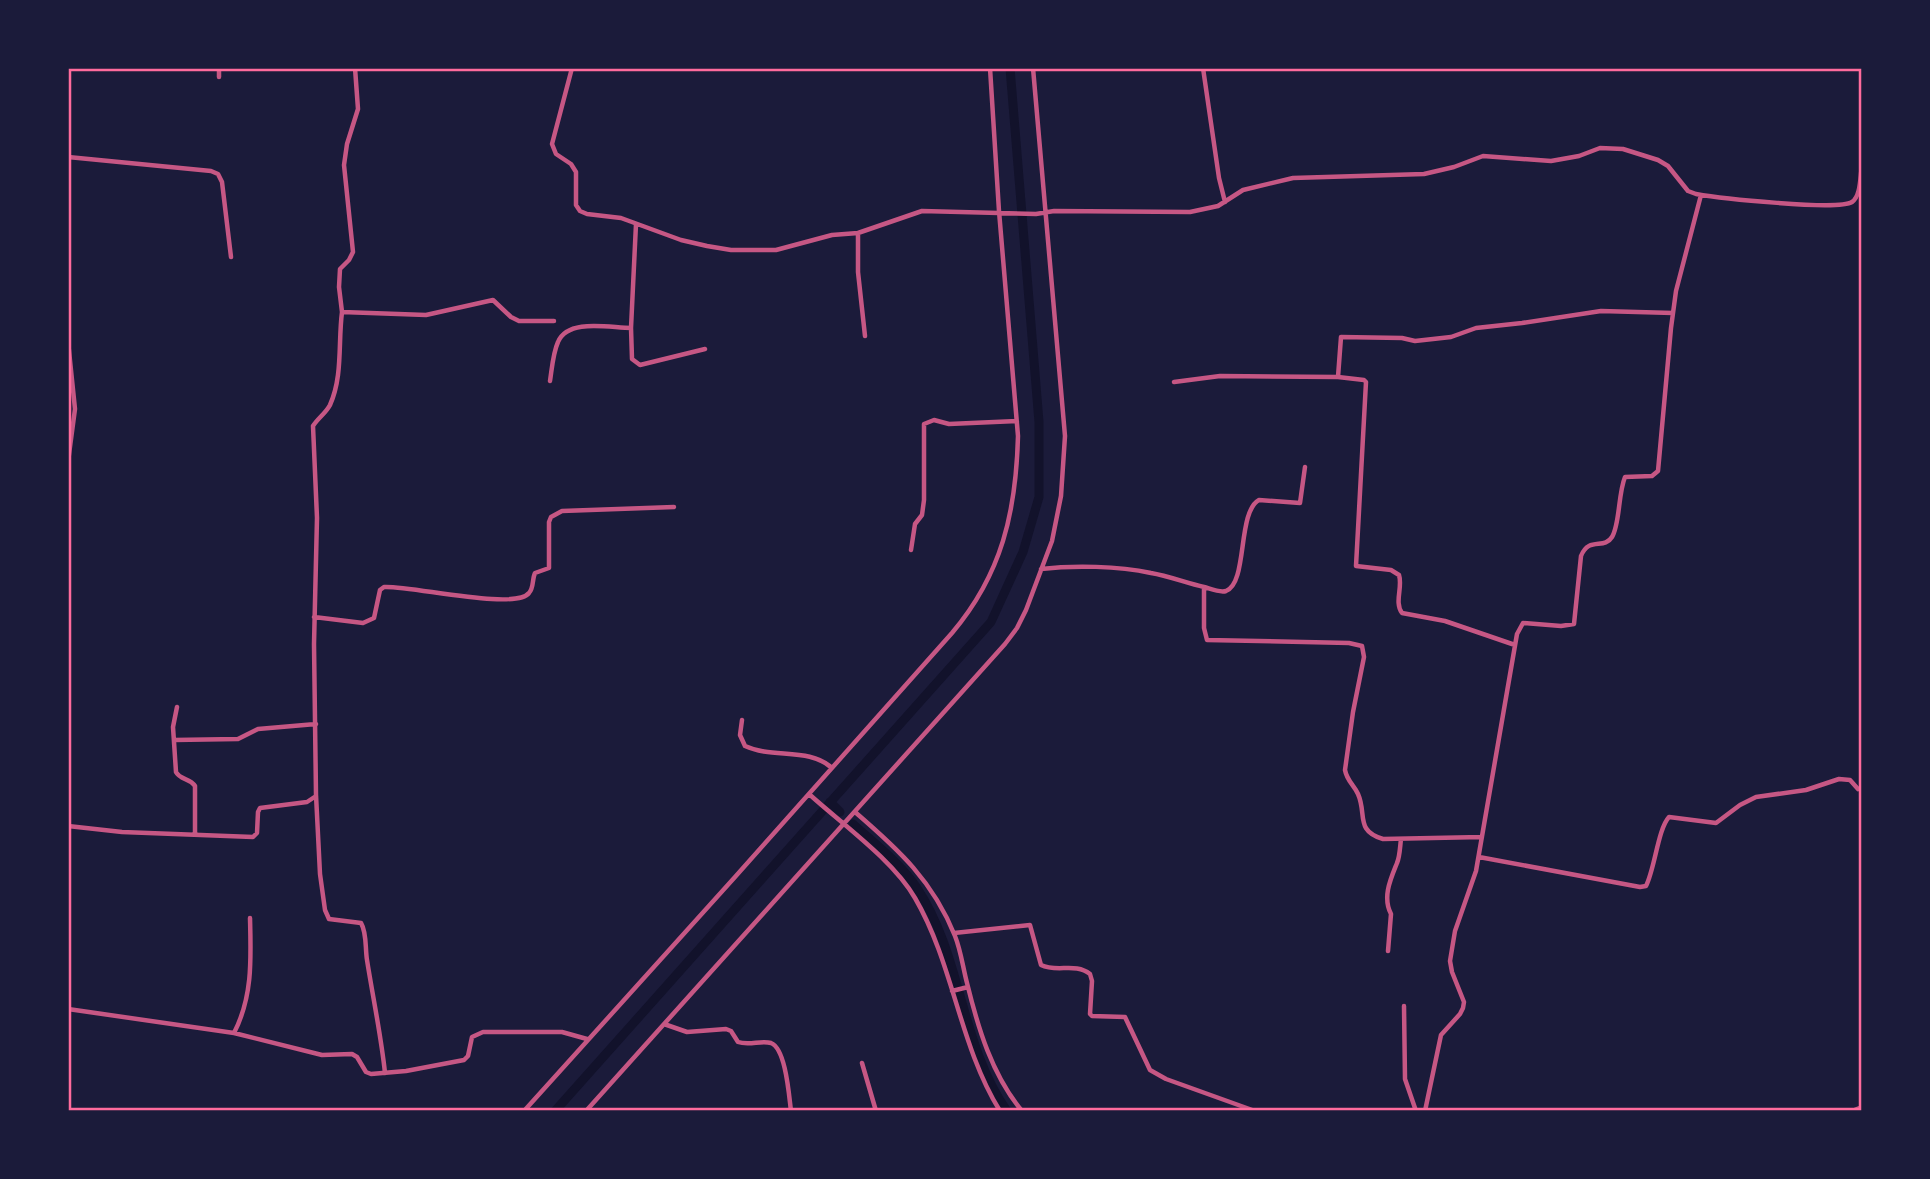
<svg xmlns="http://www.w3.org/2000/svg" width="1930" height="1179" font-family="'Source Sans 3',sans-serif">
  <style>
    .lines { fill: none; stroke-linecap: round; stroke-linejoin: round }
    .canal { stroke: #12122b; stroke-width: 9 }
    .minor { stroke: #c65784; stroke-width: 4.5 }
    .neatline { fill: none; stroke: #ff6b9d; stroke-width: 2.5 }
  </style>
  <rect width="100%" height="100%" fill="#1b1b3a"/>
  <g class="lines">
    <path class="canal" d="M830 802 840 812
      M853 824C875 844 900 863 917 888 962 956 960 1044 1007 1111
      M555 1111 991 622 1023 552 1039 497V422L1010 68"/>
    <path class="minor" d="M572 68 552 144 556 154 571 164 576 172V205L580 211 587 214 621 218 681 240 707 246 731 250H776L832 235 858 233 922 211 1036 214 1054 211 1190 212 1218 206 1243 190 1293 178 1424 174 1454 167 1483 156 1551 161 1579 156 1600 148 1623 149 1658 160 1668 166 1688 191 1696 194C1718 198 1838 211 1852 202 1861 196 1860 176 1862 166
      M1203 68 1219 178 1225 202
      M219 77V68
      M68 157 211 171 218 174 222 182 231 257
      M858 233V272L865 336
      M342 312 339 287 340 269 349 260 353 252 344 165 347 144 358 109 355 68
      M631 328 632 359 640 365 705 349
      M68 341 75 409 68 462
      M1338 377 1341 337 1402 338 1415 341 1451 337 1476 328 1522 323 1601 311 1673 313
      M550 381C552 368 553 353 558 342 568 318 610 328 631 328L636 224
      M1174 382 1220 376 1338 377 1364 380 1366 382 1356 566 1391 570 1399 575C1403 587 1394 602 1402 613L1445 621 1515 645
      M1305 467 1300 503 1259 500C1237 512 1248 583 1226 591 1220 593 1211 589 1204 587V628L1207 640 1349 643 1362 646 1364 657 1353 712 1345 770C1347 781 1354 785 1358 794 1367 814 1355 831 1383 839L1482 837
      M911 550 915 524 922 515 924 500V424L934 420 949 424 1017 421
      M1041 569C1074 565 1118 566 1151 573 1169 576 1186 583 1204 587
      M314 617 363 623 374 618 380 590 384 587C409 585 515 611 529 593 534 588 532 579 535 573L549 568V522L551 517 562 511 674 507
      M177 707 173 727 176 772C180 780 190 778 195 786V835
      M742 720 740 735 745 746C773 759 809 747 832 768
      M174 740 238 739 258 729 316 724
      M809 794C842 824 893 860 915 898 954 965 959 1045 1000 1111
      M855 812C899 850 933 881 955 936 961 951 963 968 967 983 978 1028 992 1075 1022 1111
      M68 826 122 832 253 837 257 833 258 812 260 808 307 802 316 796
      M1479 857 1640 887 1646 886C1655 868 1658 829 1669 817L1716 823 1740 805 1756 797 1806 790 1839 779 1850 780 1858 789
      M954 933 1030 925 1041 965C1057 973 1075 962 1090 974L1092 981 1090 1014 1092 1016 1125 1017 1150 1070 1166 1079 1255 1111
      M1388 951 1391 914C1382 897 1391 878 1397 863 1400 856 1400 846 1401 839
      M952 991 968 987
      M1404 1006 1405 1079 1416 1111
      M68 1009 234 1033 322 1055 352 1054 357 1057 366 1072 371 1074 406 1071 464 1060 468 1056 472 1037 483 1032H562L587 1039
      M664 1024 687 1032 726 1029 731 1031 738 1042C749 1046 761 1040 771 1043 786 1049 789 1096 791 1111
      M234 1033C253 996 251 958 250 918
      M862 1063 876 1111
      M385 1073C381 1035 373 998 367 960 365 948 367 933 361 923L329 919 325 910 320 874 316 795 314 644 317 518 313 426C318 418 326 413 330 405 343 376 338 343 342 312L426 315 493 300 511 317 519 321H554
      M524 1111 735 877 952 633C1002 574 1016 512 1018 436L999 211 990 68
      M586 1111 1005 644 1017 628 1026 610 1052 541 1061 496 1065 436 1033 68
      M1425 1111 1441 1035 1460 1014 1463 1008 1464 1002 1452 972 1450 961 1455 931 1476 871 1517 634 1523 623 1561 626 1574 624 1581 556C1589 536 1604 550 1612 537 1620 524 1618 494 1625 477L1652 476 1658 471 1671 328 1676 291 1701 195
      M1852 1111 1862 1107"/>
  </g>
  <rect width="1930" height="1179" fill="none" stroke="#1b1b3a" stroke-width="140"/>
  <rect x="70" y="70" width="1790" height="1039" class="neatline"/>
</svg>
